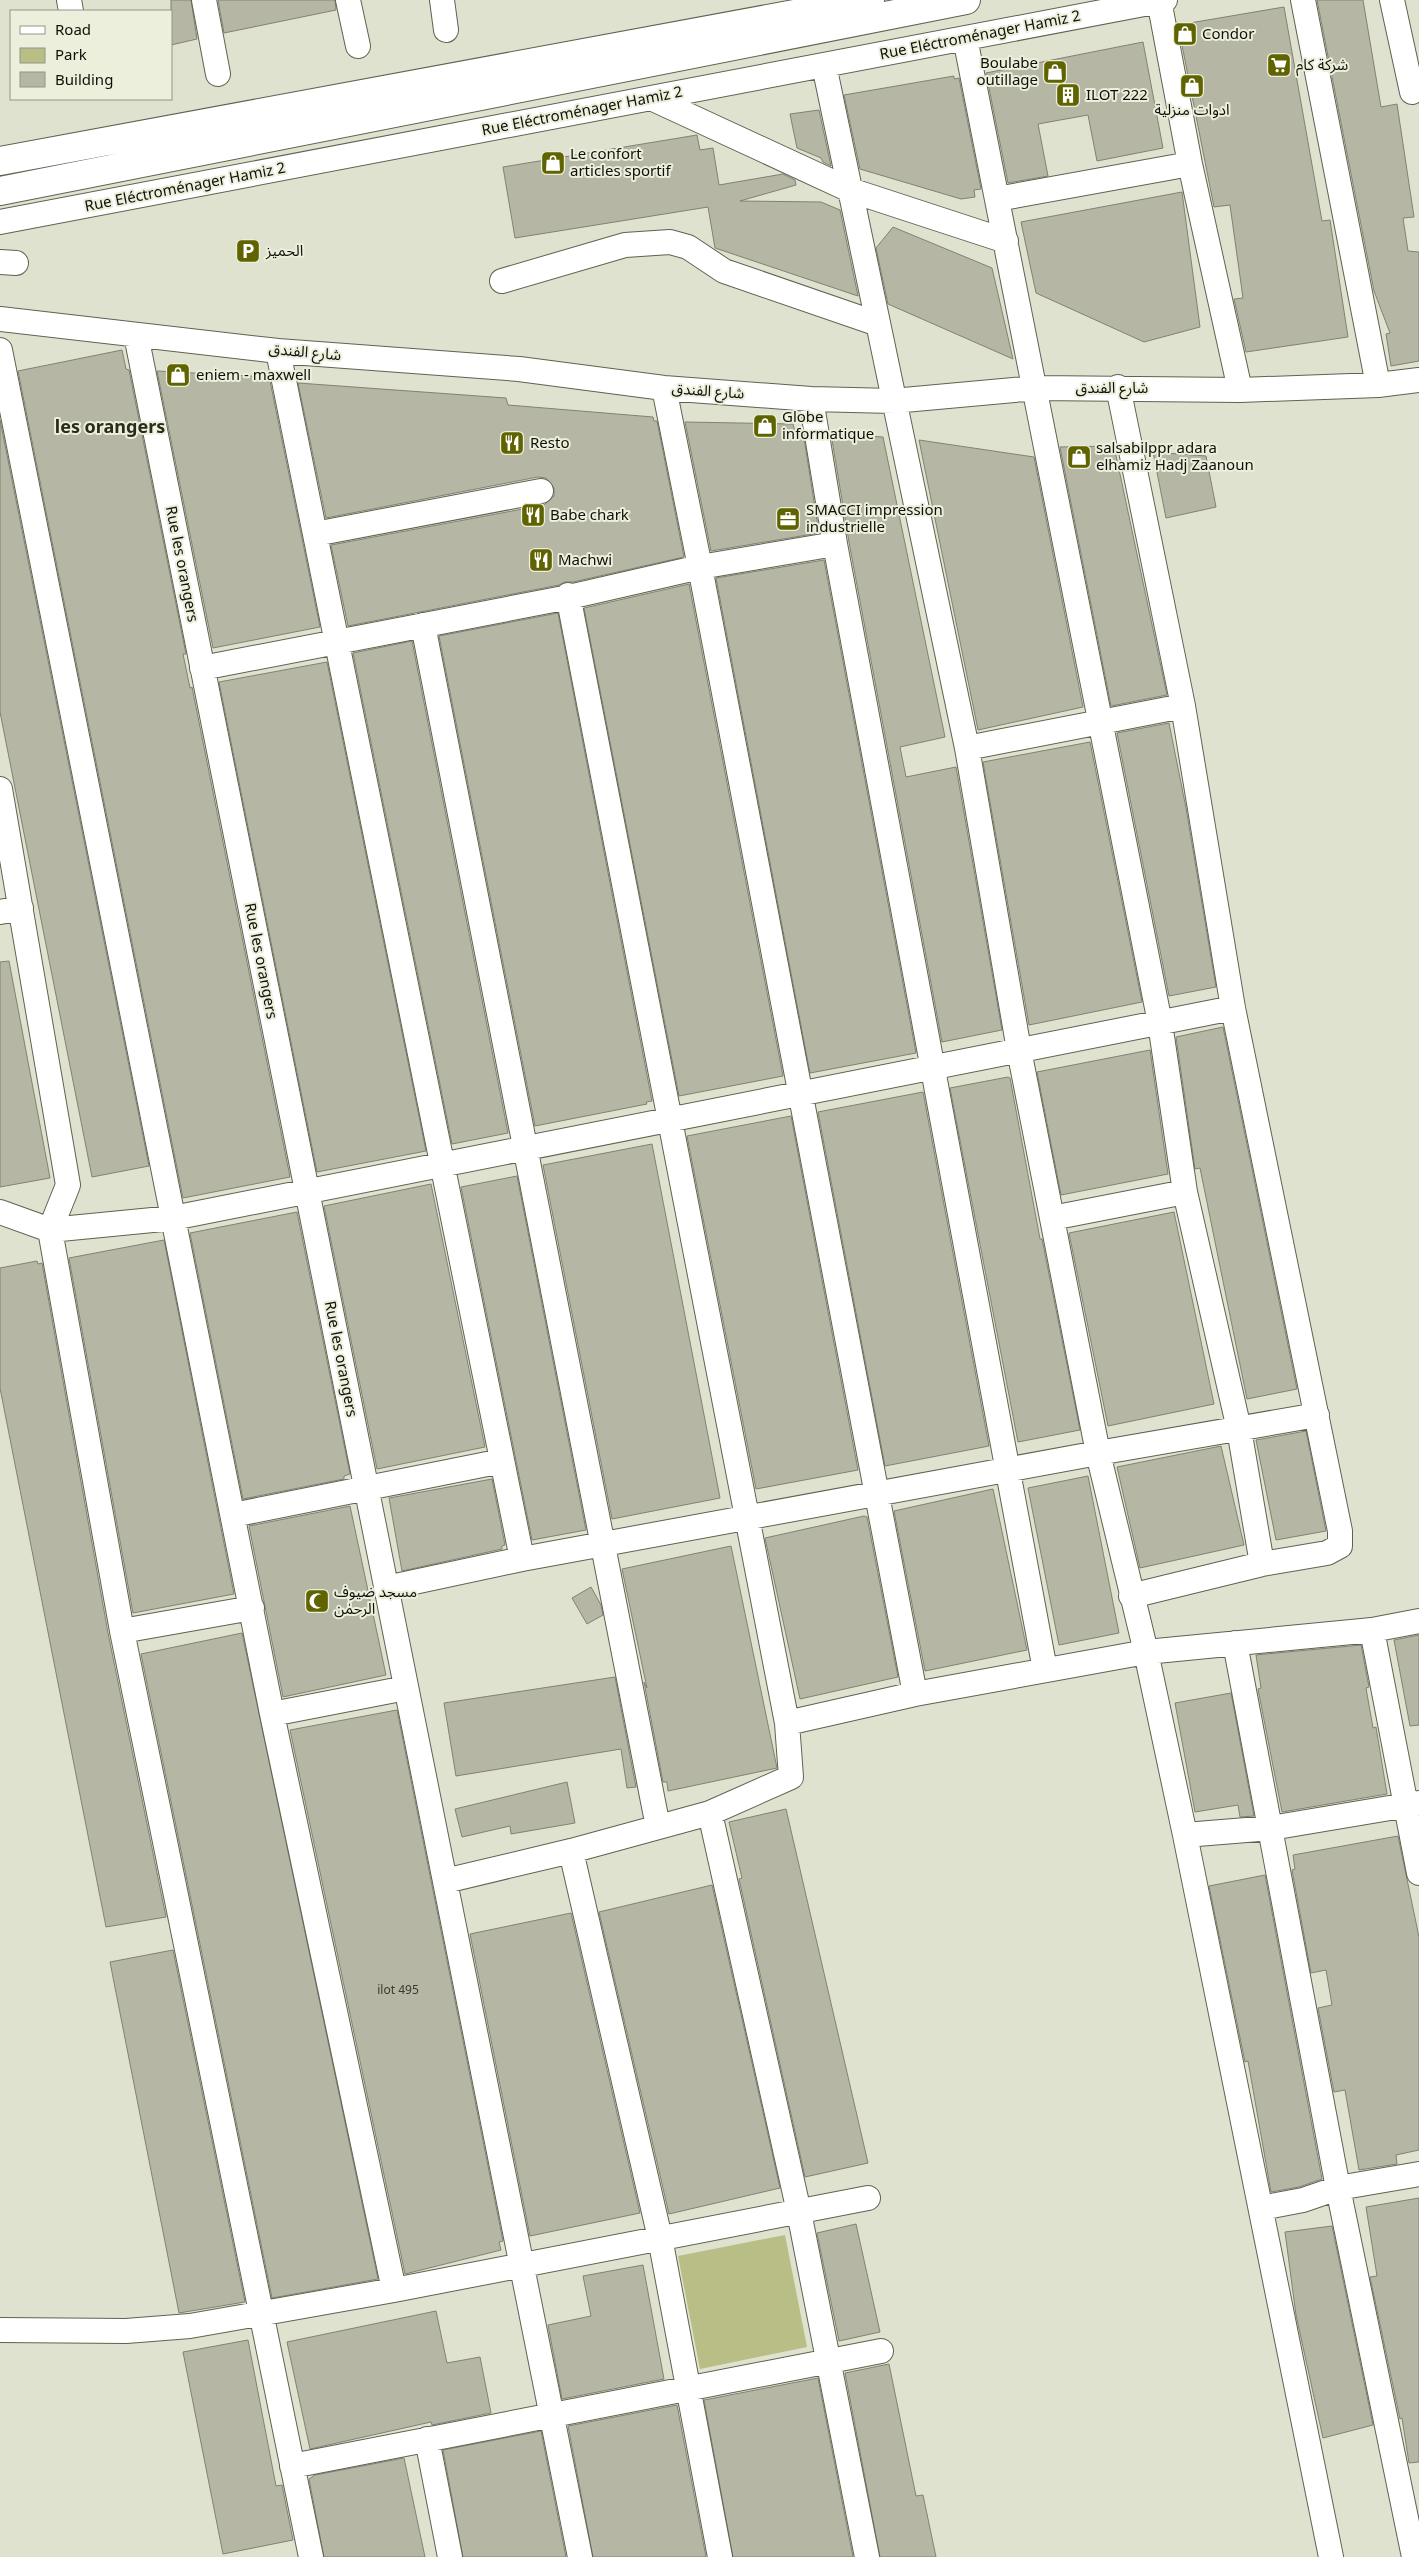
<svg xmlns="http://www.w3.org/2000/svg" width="1419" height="2557" font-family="'Noto Sans','Noto Sans Arabic',sans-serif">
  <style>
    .green { fill: #b8be86 }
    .building { fill: #b5b7a4; stroke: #808370 }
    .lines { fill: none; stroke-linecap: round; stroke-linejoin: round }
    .minor-casing { stroke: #606251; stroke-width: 26 }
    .highway-casing { stroke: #606251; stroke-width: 30 }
    .minor { stroke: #fff; stroke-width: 24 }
    .highway { stroke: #fff; stroke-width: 28 }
    .labels { text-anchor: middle; stroke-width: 4; stroke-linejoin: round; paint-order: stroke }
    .number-label { font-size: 12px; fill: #383a30 }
    .poi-label { font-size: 15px; fill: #0f1009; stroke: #ecefdb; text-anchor: start }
    .street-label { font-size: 15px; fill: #0f1009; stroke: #ecefdb }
    .quarter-label { font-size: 18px; font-weight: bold; fill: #292b1b; stroke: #ecefdb }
  </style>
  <rect width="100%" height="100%" fill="#dfe2ce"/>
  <path class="green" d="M785 2235 807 2347 700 2369 678 2256Z"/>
  <path class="building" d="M171 0H191L197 39 171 45Z
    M218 0H335L336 10 224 33Z
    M1317 0H1363L1381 107 1397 104 1414 217 1403 218 1408 251 1419 252V361L1391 366 1386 334 1390 333 1374 291Z
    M1284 7 1322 221 1330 220 1348 337 1246 352 1234 299 1243 298 1230 205 1214 207 1178 25Z
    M1143 42 1163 148 1097 161 1088 115 1038 124 1048 176 1008 183 986 73Z
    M954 76V79L959 78 981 189 974 190 975 197 961 199 860 169 844 95Z
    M819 110 831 166 823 162 821 158 797 148 790 114Z
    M697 135 700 150 713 148 719 185 783 174 795 180 796 185 740 201 821 202 840 210 858 296 715 248 708 207 515 238 503 167Z
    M1182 192 1200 327 1144 342 1036 293 1021 222Z
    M893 227 992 268 1013 359 888 304 876 248Z
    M122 350 126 369 129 370 186 654H183L190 688 192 687 290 1177 183 1198 18 371Z
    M157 371 267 377V381H270L320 627 213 648Z
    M298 383 506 398 508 405 653 417 654 421H657L684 557 573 582H565L559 585 348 626 331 545 544 505 554 496V488L546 478 538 477 326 518Z
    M0 420 149 1166 92 1177 0 712Z
    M685 422 793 424 795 432H803L819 533 711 551Z
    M831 434 883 437 945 737 900 747 906 777 956 767 1002 1030 942 1042 849 542Z
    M919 440 1034 457 1083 707 978 730Z
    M1114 446 1167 695 1111 706 1060 447Z
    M1153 452 1206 456 1216 507 1166 518Z
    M824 560 916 1053 810 1073 716 578Z
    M689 584 783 1076 679 1096 584 608Z
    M558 613 652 1101 646 1102 647 1104 535 1126 439 636Z
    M412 641 508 1133 452 1144 353 653Z
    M327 662 426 1151 317 1172 219 682Z
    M1169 723 1186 808 1216 987 1169 996 1117 733Z
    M1090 742 1142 1002 1029 1025 983 762Z
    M9 961 50 1178 0 1187V962Z
    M1223 1027 1297 1389 1247 1399 1200 1168 1195 1169 1176 1037Z
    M1150 1050 1168 1174 1061 1195 1037 1072Z
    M1008 1077 1010 1078 1040 1239H1042L1080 1430 1018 1442 950 1088Z
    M923 1092 989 1446 885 1466 818 1112Z
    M791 1116 858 1470 756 1489 687 1136Z
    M652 1144 720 1498 612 1519 543 1165Z
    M517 1176 586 1530 532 1540 461 1187Z
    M431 1184 485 1447 377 1469 324 1206Z
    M297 1212 350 1474 344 1476V1479L243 1499 190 1233Z
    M1174 1212 1214 1404 1108 1426 1069 1233Z
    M164 1240 234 1594 133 1613 69 1258Z
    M37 1261 38 1264 42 1263 108 1633 166 1917 106 1927 0 1388V1268Z
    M1306 1431 1326 1531 1276 1540 1256 1440Z
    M1221 1446 1244 1545 1140 1568 1117 1467Z
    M1088 1476 1119 1633 1059 1645 1028 1488Z
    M492 1479 505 1545 502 1546V1549L402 1571 389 1498Z
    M993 1489 1027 1650 925 1671 894 1511Z
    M350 1506 386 1675 283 1697 249 1526Z
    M864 1516 867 1517 898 1677 800 1699 765 1538Z
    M731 1546 777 1768 668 1791 667 1782H663L644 1682 647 1688 622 1569Z
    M591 1587 601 1605 603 1615 587 1624 572 1598Z
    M242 1633 378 2279 272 2298 141 1654Z
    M1419 1635V1725L1410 1726 1394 1640Z
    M1361 1645 1369 1687 1366 1688 1373 1728 1376 1727 1387 1794 1282 1812 1258 1689 1261 1688 1256 1655Z
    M615 1677 636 1787 627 1788 621 1749 456 1776 444 1703Z
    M1231 1693 1254 1816 1240 1817 1238 1805 1195 1812 1175 1703Z
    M397 1710 503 2241 499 2242 501 2250 405 2274 290 1730Z
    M567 1782 575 1823 511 1834 510 1826 462 1837 455 1809Z
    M786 1809 868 2163 805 2177 739 1879 742 1878 729 1822Z
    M1398 1836 1419 1937V2150L1396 2155 1397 2164 1359 2170 1345 2090 1334 2092 1318 2008 1332 2005 1326 1970 1311 1973 1292 1870 1295 1869 1293 1855Z
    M1265 1875 1322 2179 1299 2187 1271 2192 1248 2061 1245 2062 1209 1886Z
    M712 1885 780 2188 669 2214 599 1912Z
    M571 1913 640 2213 530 2236 470 1934Z
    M173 1950 245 2302 179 2313 110 1962Z
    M1419 2198V2462L1409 2463 1402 2418 1400 2419 1370 2277 1377 2276 1366 2207Z
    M856 2224 880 2332 839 2341 817 2233Z
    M1332 2226 1373 2425 1323 2438 1296 2315 1285 2232Z
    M643 2265 664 2379 562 2399 548 2325 591 2316 583 2276Z
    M436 2311 447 2363 480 2357 491 2413 432 2425 431 2422 310 2449 287 2342Z
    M248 2340 276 2486 282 2485 293 2540 223 2554 183 2352Z
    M889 2364 916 2496 923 2495 936 2557H880L845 2373Z
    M818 2378 853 2557H733L704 2400Z
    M677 2405 706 2557H593L568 2426Z
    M541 2431 566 2557H463L443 2450Z
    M404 2458 425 2557H324L309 2479 315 2475Z"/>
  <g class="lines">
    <defs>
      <path id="minor" d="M69 0 71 11
        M204 0 218 74
        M348 0 358 46
        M442 0 446 30
        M1159 0 1190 164 1240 390
        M1303 0 1378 385
        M1392 0 1412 92
        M965 38 1160 1023 1185 1192 1239 1429 1262 1564
        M824 65 967 748 1019 1050 1098 1453 1146 1652 915 1694 787 1723 791 1777 710 1813 799 2212 867 2557
        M651 98 850 190 1006 241
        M997 199 1190 164
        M0 222 1165 0
        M0 262 16 263
        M502 281 625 245 670 242 688 247 724 271 878 324
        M0 319 278 351 519 369 664 388 811 399 893 401 1036 388 1240 390 1378 385 1419 380
        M136 335 580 2557
        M0 350 272 1714 394 2290
        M278 351 522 1559 386 1588
        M1118 387 1183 706 1233 1008 1340 1531V1546L1327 1553 1262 1564 1131 1596
        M664 388 700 567 915 1694
        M811 399 835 544 1045 1670
        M315 534 541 491
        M568 595 787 1723
        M423 625 658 1827
        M202 668 569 597 700 567 835 544
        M967 748 1183 706
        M0 789 68 1185 50 1230 122 1631 311 2557
        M0 912 21 908
        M0 1212 50 1230 173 1218 1233 1008
        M1052 1218 1185 1192
        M233 1515 502 1461
        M522 1559 1098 1453 1317 1415
        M1372 1630 1419 1873
        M122 1631 252 1608
        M1235 1643 1338 2188 1414 2557
        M272 1714 406 1688
        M1185 1835 1271 1828 1419 1803
        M571 1851 660 2238 720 2557
        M445 1881 571 1851 710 1813
        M1261 2208 1303 2200 1338 2188 1419 2174
        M0 2330 126 2331 190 2326 394 2290 868 2198
        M427 2439 450 2557
        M292 2466 881 2351
        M1331 2557 1185 1835 1146 1652 1372 1630 1419 1621"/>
      <path id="highway" d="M0 161 870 0
        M0 191 966 0"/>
    </defs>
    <use href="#minor" class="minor-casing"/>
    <use href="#highway" class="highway-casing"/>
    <use href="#minor" class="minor"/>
    <use href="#highway" class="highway"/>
  </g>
  <defs>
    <symbol id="shop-square" viewBox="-11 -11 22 22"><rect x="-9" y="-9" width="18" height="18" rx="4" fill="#5f6300" stroke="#ecefdb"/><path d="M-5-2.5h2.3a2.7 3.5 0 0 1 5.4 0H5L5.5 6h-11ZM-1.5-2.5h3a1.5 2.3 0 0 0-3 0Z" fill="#fff"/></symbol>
    <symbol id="supermarket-square" viewBox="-11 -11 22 22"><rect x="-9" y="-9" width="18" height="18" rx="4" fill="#5f6300" stroke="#ecefdb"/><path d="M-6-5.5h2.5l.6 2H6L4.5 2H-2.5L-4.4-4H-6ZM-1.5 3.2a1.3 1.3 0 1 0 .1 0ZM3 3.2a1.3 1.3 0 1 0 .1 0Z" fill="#fff"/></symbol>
    <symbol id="building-square" viewBox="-11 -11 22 22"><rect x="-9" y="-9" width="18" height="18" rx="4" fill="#5f6300" stroke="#ecefdb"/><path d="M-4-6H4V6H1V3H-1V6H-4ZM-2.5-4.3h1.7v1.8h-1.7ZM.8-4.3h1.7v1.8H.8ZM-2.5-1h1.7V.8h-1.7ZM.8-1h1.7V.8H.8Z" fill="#fff"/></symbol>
    <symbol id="parking-square" viewBox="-11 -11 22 22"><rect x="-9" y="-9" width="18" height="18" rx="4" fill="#5f6300" stroke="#ecefdb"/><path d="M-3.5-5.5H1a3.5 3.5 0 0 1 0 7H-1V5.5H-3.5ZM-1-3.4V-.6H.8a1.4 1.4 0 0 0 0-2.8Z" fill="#fff"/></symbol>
    <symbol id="restaurant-square" viewBox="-11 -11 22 22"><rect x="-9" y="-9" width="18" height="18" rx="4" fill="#5f6300" stroke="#ecefdb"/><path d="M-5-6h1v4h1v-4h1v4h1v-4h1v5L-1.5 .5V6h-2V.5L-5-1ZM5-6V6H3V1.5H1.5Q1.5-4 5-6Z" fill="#fff"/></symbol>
    <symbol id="office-square" viewBox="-11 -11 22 22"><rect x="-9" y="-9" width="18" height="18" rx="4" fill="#5f6300" stroke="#ecefdb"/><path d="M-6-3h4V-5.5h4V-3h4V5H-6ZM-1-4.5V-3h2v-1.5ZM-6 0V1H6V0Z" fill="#fff"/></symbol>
    <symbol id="mosque-square" viewBox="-11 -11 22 22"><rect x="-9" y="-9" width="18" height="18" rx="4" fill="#5f6300" stroke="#ecefdb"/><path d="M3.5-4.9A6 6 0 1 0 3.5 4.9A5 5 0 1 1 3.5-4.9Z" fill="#fff"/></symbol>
  </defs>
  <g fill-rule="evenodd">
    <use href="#shop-square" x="1171" y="20" width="28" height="28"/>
    <use href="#supermarket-square" x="1265" y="51" width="28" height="28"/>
    <use href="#shop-square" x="1041" y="58" width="28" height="28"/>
    <use href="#shop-square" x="1178" y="72" width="28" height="28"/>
    <use href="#building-square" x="1054" y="81" width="28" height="28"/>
    <use href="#shop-square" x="539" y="149" width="28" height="28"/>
    <use href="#parking-square" x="234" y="237" width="28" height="28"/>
    <use href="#shop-square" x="164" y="361" width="28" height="28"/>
    <use href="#shop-square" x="751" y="412" width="28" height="28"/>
    <use href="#restaurant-square" x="498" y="429" width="28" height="28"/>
    <use href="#shop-square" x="1065" y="443" width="28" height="28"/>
    <use href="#restaurant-square" x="519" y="501" width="28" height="28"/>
    <use href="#office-square" x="774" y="505" width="28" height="28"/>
    <use href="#restaurant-square" x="527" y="546" width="28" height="28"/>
    <use href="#mosque-square" x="303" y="1587" width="28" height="28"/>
  </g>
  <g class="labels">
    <g class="number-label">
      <text x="398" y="1994">ilot 495</text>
    </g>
    <g class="poi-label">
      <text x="1202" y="39">Condor</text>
      <text x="1038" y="68" text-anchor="end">Boulabe<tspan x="1038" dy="17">outillage</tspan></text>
      <text x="1296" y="70">شركة كام</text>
      <text x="1086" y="100">ILOT 222</text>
      <text x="1192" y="115" text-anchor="middle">ادوات منزلية</text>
      <text x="570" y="159">Le confort<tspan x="570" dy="17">articles sportif</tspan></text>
      <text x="266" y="256">الحميز</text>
      <text x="196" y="380">eniem - maxwell</text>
      <text x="782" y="422">Globe<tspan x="782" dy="17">informatique</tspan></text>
      <text x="530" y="448">Resto</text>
      <text x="1096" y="453">salsabilppr adara<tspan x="1096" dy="17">elhamiz Hadj Zaanoun</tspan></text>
      <text x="806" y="515">SMACCI impression<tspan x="806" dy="17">industrielle</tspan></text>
      <text x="550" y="520">Babe chark</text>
      <text x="558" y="565">Machwi</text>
      <text x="334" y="1597">مسجد ضيوف<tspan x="334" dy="17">الرحمٰن</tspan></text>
    </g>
    <g class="street-label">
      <text transform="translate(980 35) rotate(-11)" y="5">Rue Eléctroménager Hamiz 2</text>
      <text transform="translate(582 111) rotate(-11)" y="5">Rue Eléctroménager Hamiz 2</text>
      <text transform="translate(185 187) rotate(-11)" y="5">Rue Eléctroménager Hamiz 2</text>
      <text transform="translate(305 352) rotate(5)" y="5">شارع الفندق</text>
      <text x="1112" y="393">شارع الفندق</text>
      <text transform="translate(708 391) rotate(4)" y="5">شارع الفندق</text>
      <text transform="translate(182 564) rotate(79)" y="5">Rue les orangers</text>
      <text transform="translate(261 961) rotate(79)" y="5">Rue les orangers</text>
      <text transform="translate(341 1359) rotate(79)" y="5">Rue les orangers</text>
    </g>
    <g class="quarter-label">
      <text x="110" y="433">les orangers</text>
    </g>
  </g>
  <rect x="10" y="10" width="162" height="90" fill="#ecefdb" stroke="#949687"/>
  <rect x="20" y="26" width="25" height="8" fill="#ffffff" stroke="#949687"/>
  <text x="55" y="35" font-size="15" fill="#0f1009">Road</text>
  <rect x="20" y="48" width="25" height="15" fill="#b8be86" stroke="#949687"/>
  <text x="55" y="60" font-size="15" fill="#0f1009">Park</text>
  <rect x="20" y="72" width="25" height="15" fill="#b5b7a4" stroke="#949687"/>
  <text x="55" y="85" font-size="15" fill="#0f1009">Building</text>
</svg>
